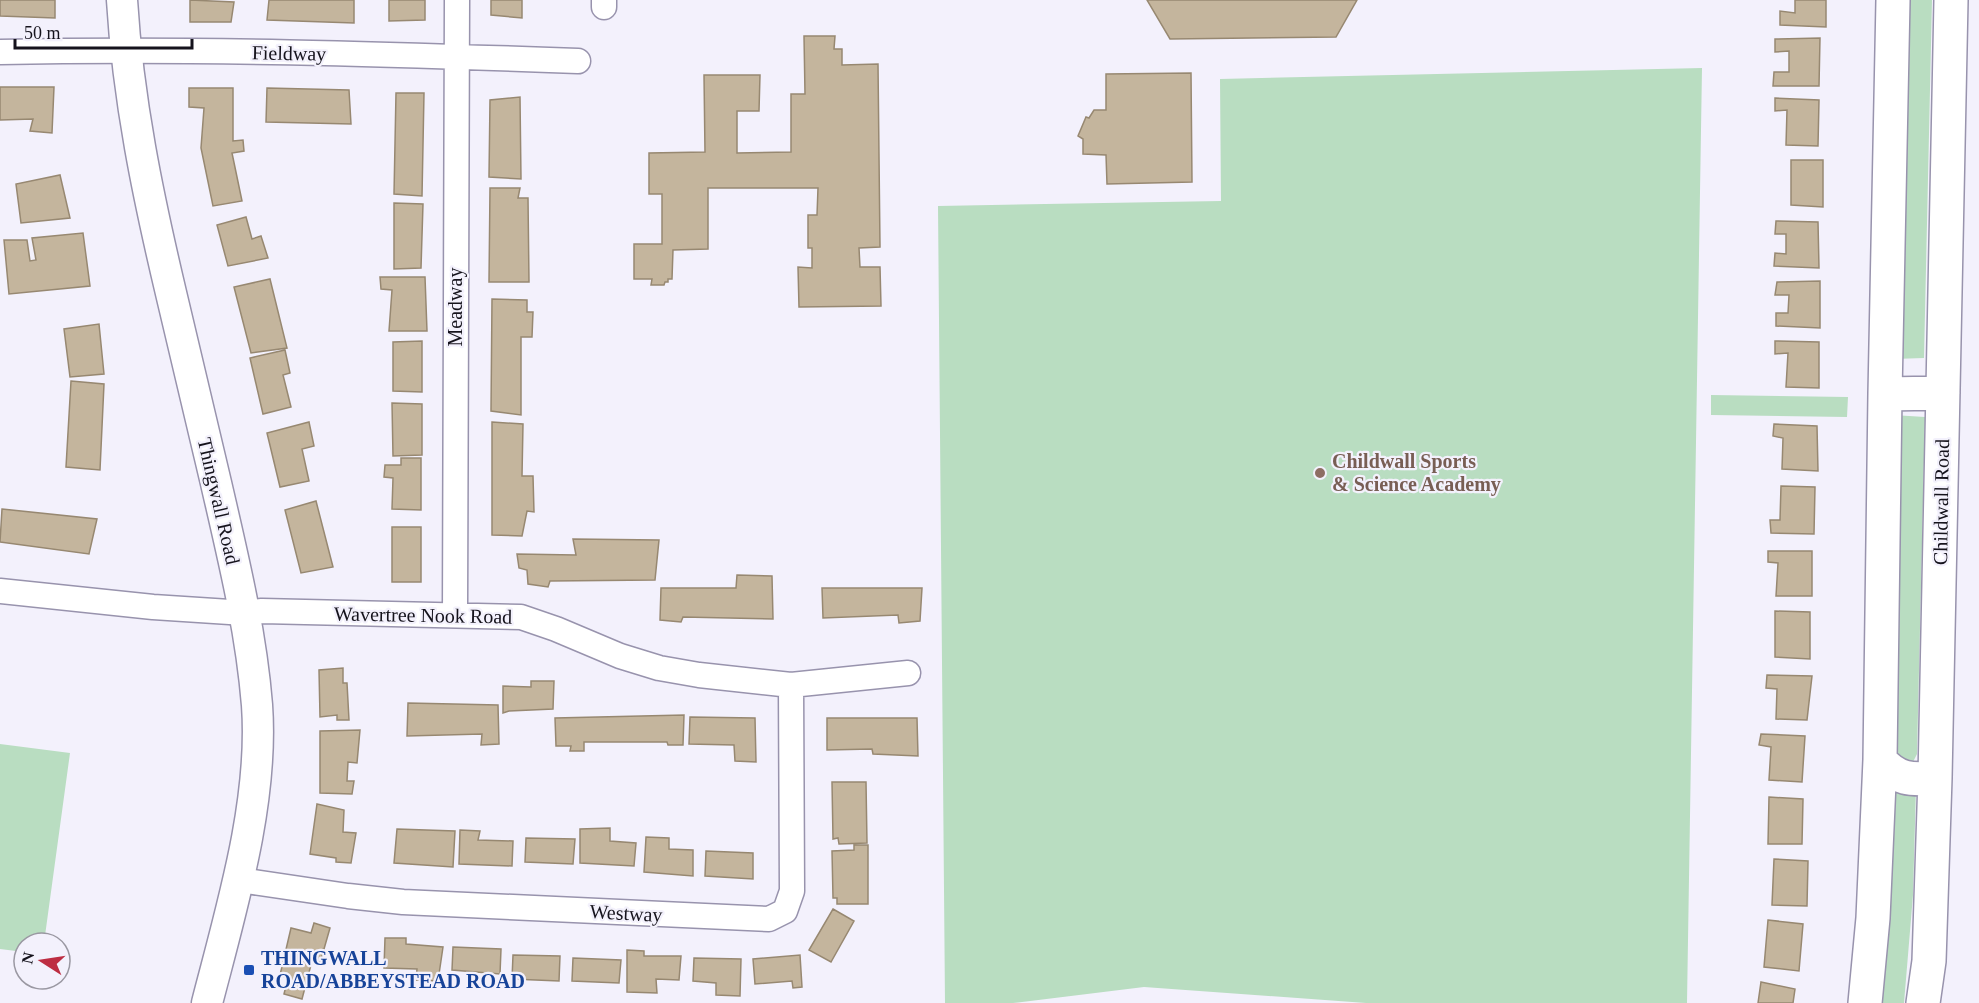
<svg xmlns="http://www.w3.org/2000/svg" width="1979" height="1003" font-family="'Times New Roman',serif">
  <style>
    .green { fill: #b9ddc1 }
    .building { fill: #c4b59d; stroke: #978871; stroke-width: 1.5 }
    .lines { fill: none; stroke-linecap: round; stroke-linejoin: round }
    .minor-casing { stroke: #9893ad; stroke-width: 27 }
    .tertiary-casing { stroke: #9893ad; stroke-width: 33 }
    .secondary-casing { stroke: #9893ad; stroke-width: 36 }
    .minor { stroke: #fff; stroke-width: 24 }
    .tertiary { stroke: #fff; stroke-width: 30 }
    .secondary { stroke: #fff; stroke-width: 33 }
    .education-dot { fill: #8d6e63; stroke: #f3f1fc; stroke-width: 2 }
    .transit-dot { fill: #1a4fb4; stroke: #f3f1fc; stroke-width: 2 }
    .labels { text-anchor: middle; stroke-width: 4.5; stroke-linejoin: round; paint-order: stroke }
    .street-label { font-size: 20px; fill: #15131c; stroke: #f3f1fc }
    .education-label { font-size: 20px; font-weight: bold; fill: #785e54; stroke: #f3f1fc; text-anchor: start }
    .transit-label { font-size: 20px; font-weight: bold; fill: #164399; stroke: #f3f1fc; text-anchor: start }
  </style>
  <rect width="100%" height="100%" fill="#f3f1fc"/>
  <path class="green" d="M1902 0H1932L1924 358 1894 359Z
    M1702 68 1687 1003H1366L1144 987 1013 1003H945L938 206 1221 201 1220 79Z
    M1711 395 1848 397 1847 417 1711 415Z
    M1893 415 1925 417 1917 754 1913 762 1894 760Z
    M0 744 70 753 44 943H24V952L0 949Z
    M1885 780 1916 787 1913 895 1904 1003H1872Z"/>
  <path class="building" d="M0 0H55V18L0 16Z
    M190 0 234 2 231 22H190Z
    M269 0H354V23L267 20Z
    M389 0H425V20L389 21Z
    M491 0H522V18L491 15Z
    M1147 0H1357L1336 37 1170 39Z
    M1795 0H1826V27L1780 25V11L1795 13Z
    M804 36H835L834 49H842V65L878 64 880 247 859 248 860 267H880L881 306 799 307 798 267 812 268V248H808V215H817L818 188H708V249L673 250 672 279H668V282H665L664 285H651L652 279H634V244H662V194H649V153L705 152 704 75H760L759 111H737V153L791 152V94H805Z
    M1820 38 1819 86H1773L1774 72H1789V51L1775 52V39Z
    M1191 73 1192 182 1107 184 1106 155 1083 154V139L1078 136 1086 117 1089 118 1094 110H1106V74Z
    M0 87H54L52 133 30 131 33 119 0 120Z
    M189 88H233V141L243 140 244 151 232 153 242 201 213 206 201 148 204 108 189 107Z
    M267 88 349 90 351 124 266 122Z
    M396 93H424L422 196 394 194Z
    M520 97 521 179 489 177 490 100Z
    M1775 98 1819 100 1818 146 1786 145 1787 110 1775 111Z
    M1791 160H1823V207L1791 205Z
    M60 175 70 218 21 223 16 184Z
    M490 188H520L518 198H528L529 282H489Z
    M394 203 423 204 421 268 394 269Z
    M246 217 252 239 261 236 268 258 228 266 217 225Z
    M1776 221 1818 222 1819 268 1774 266 1775 253 1786 254V234H1775Z
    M83 233 90 286 9 294 4 240H27L30 261 36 260 32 238Z
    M380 277H425L427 331H389L392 290 381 289Z
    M270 279 287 348 251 353 234 287Z
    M1820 281V328L1776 326V313H1788L1789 295H1775L1777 282Z
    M492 299 527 300V312H533L532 337H521V415L491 411Z
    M99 324 104 374 70 377 64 329Z
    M422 341V392L393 391V342Z
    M1775 341 1819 342V388L1786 387 1788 353 1775 354Z
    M285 350 290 373 283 375 291 407 263 414 250 358Z
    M71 381 104 384 100 470 66 467Z
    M392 403 422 404V455L393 456Z
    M309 422 314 446 302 449 309 481 280 487 267 433Z
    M492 422 523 424 522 476H533L534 512 527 511 522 536 492 535Z
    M1774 424 1817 426 1818 471 1782 469 1783 438 1773 436Z
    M401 458H421V510L392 509 393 478 384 477 385 465H401Z
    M1781 486 1815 487 1814 534 1771 533 1770 520H1780Z
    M316 501 333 567 301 573 285 510Z
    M2 509 97 519 89 554 0 542Z
    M392 527H421V582H392Z
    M573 539 659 540 655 580 550 581 548 587 528 584 527 570 519 568 517 554 576 555Z
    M1768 551H1812V596H1776L1778 563 1768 562Z
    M737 575 772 576 773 619 683 617 681 622 660 620 661 588H736Z
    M822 588H922L920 621 899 623 898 615 823 618Z
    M1775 611 1810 612V659L1775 657Z
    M343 668V683H347L349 720H337V715L320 717 319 670Z
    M1767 675 1812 676 1807 720 1776 719 1777 689 1766 688Z
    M531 681H554L553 709 509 711 503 713V686L531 687Z
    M408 703 498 705 499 744 481 745 482 734 407 736Z
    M684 715 683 745H668L667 742H584V751H570L571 746H556L555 718Z
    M690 717 755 718 756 762 735 761 734 745 689 744Z
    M827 718H917L918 756 873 754 872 749 827 750Z
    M360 730 357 763 348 762 347 781H354L352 794 320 793V731Z
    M1761 734 1805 736 1802 782 1769 780 1771 747 1759 745Z
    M832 782H866L867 843 839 844 838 838 833 839Z
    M1769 797 1803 799 1802 844H1768Z
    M317 804 344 810 343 832 356 833 351 863 336 862V858L310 854Z
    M610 828V841L636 843 634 866 580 863V829Z
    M397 829 455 831 453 867 394 863Z
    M460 830 480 831 478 840 513 841 512 866 459 864Z
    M646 837 669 838V849L693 850V876L644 872Z
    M526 838 575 839 573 864 525 862Z
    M854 845H868V904H837V898H833L832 851 854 850Z
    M706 851 753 853V879L705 876Z
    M1774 859 1808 861 1807 906 1772 905Z
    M833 909 854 921 831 962 809 950Z
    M1768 920 1803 924 1799 971 1764 967Z
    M314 923 330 928 320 963 312 961 302 999 284 994 288 978 280 975 291 928 311 933Z
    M385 938H406V944L443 947 438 981 416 980 417 969 384 968Z
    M453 947 501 949 500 974 452 970Z
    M627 950 644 951V956H681L679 980 656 979 657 993 627 992Z
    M513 955 560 956 559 981 512 979Z
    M800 955 802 987 793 988 792 981 755 984 753 959Z
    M573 958 621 960 619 983 572 981Z
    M694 958 741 959 740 996 716 995V983L693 981Z
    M1761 982 1795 989 1793 1003H1758Z"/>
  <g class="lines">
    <defs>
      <path id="minor" d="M604 0V7
        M0 52C193 48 386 54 578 61
        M0 591 153 607 245 613 262 611 521 617 556 629 620 656 659 668 699 675 791 685 908 673
        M455 614 457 0
        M239 880 348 896 403 902 769 919 785 911 792 891 791 685"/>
      <path id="tertiary" d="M122 0C128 100 148 196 171 293 186 357 201 420 216 483 233 557 251 630 257 705 264 802 231 910 207 1003"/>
      <path id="secondary" d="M1885 394 1943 393
        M1880 760C1897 780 1911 780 1935 778
        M1865 1003 1873 918 1880 760 1885 394 1893 0
        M1923 1003 1929 961 1935 778 1951 0"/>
    </defs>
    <use href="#minor" class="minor-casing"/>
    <use href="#tertiary" class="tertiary-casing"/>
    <use href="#secondary" class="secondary-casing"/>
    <use href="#minor" class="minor"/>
    <use href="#tertiary" class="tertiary"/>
    <use href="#secondary" class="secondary"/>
  </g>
  <circle class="education-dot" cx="1320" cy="473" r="6"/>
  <rect class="transit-dot" x="243" y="964" width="12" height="12" rx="3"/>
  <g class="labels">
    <g class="street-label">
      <text transform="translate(289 53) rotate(1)" y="7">Fieldway</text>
      <text transform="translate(455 307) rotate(-90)" y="7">Meadway</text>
      <text transform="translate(219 501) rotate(77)" y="7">Thingwall Road</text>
      <text transform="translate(1941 502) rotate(-89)" y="7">Childwall Road</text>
      <text transform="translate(423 615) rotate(1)" y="7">Wavertree Nook Road</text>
      <text transform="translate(626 913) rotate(3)" y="7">Westway</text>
    </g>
    <g class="education-label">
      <text x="1332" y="468">Childwall Sports<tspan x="1332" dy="23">&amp; Science Academy</tspan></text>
    </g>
    <g class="transit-label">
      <text x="261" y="965">THINGWALL<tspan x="261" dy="23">ROAD/ABBEYSTEAD ROAD</tspan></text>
    </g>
  </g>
  <g transform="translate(42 961) rotate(282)"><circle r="28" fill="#f3f1fc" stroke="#9a98a2" stroke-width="1.5"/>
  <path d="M0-4.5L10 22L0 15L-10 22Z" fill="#bd2d42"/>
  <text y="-9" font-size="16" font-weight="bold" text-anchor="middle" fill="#15131c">N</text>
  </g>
  <path d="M15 39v9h177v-9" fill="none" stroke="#15131c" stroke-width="3"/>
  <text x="24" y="39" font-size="18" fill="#15131c" stroke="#f3f1fc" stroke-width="4.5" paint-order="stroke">50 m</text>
</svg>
